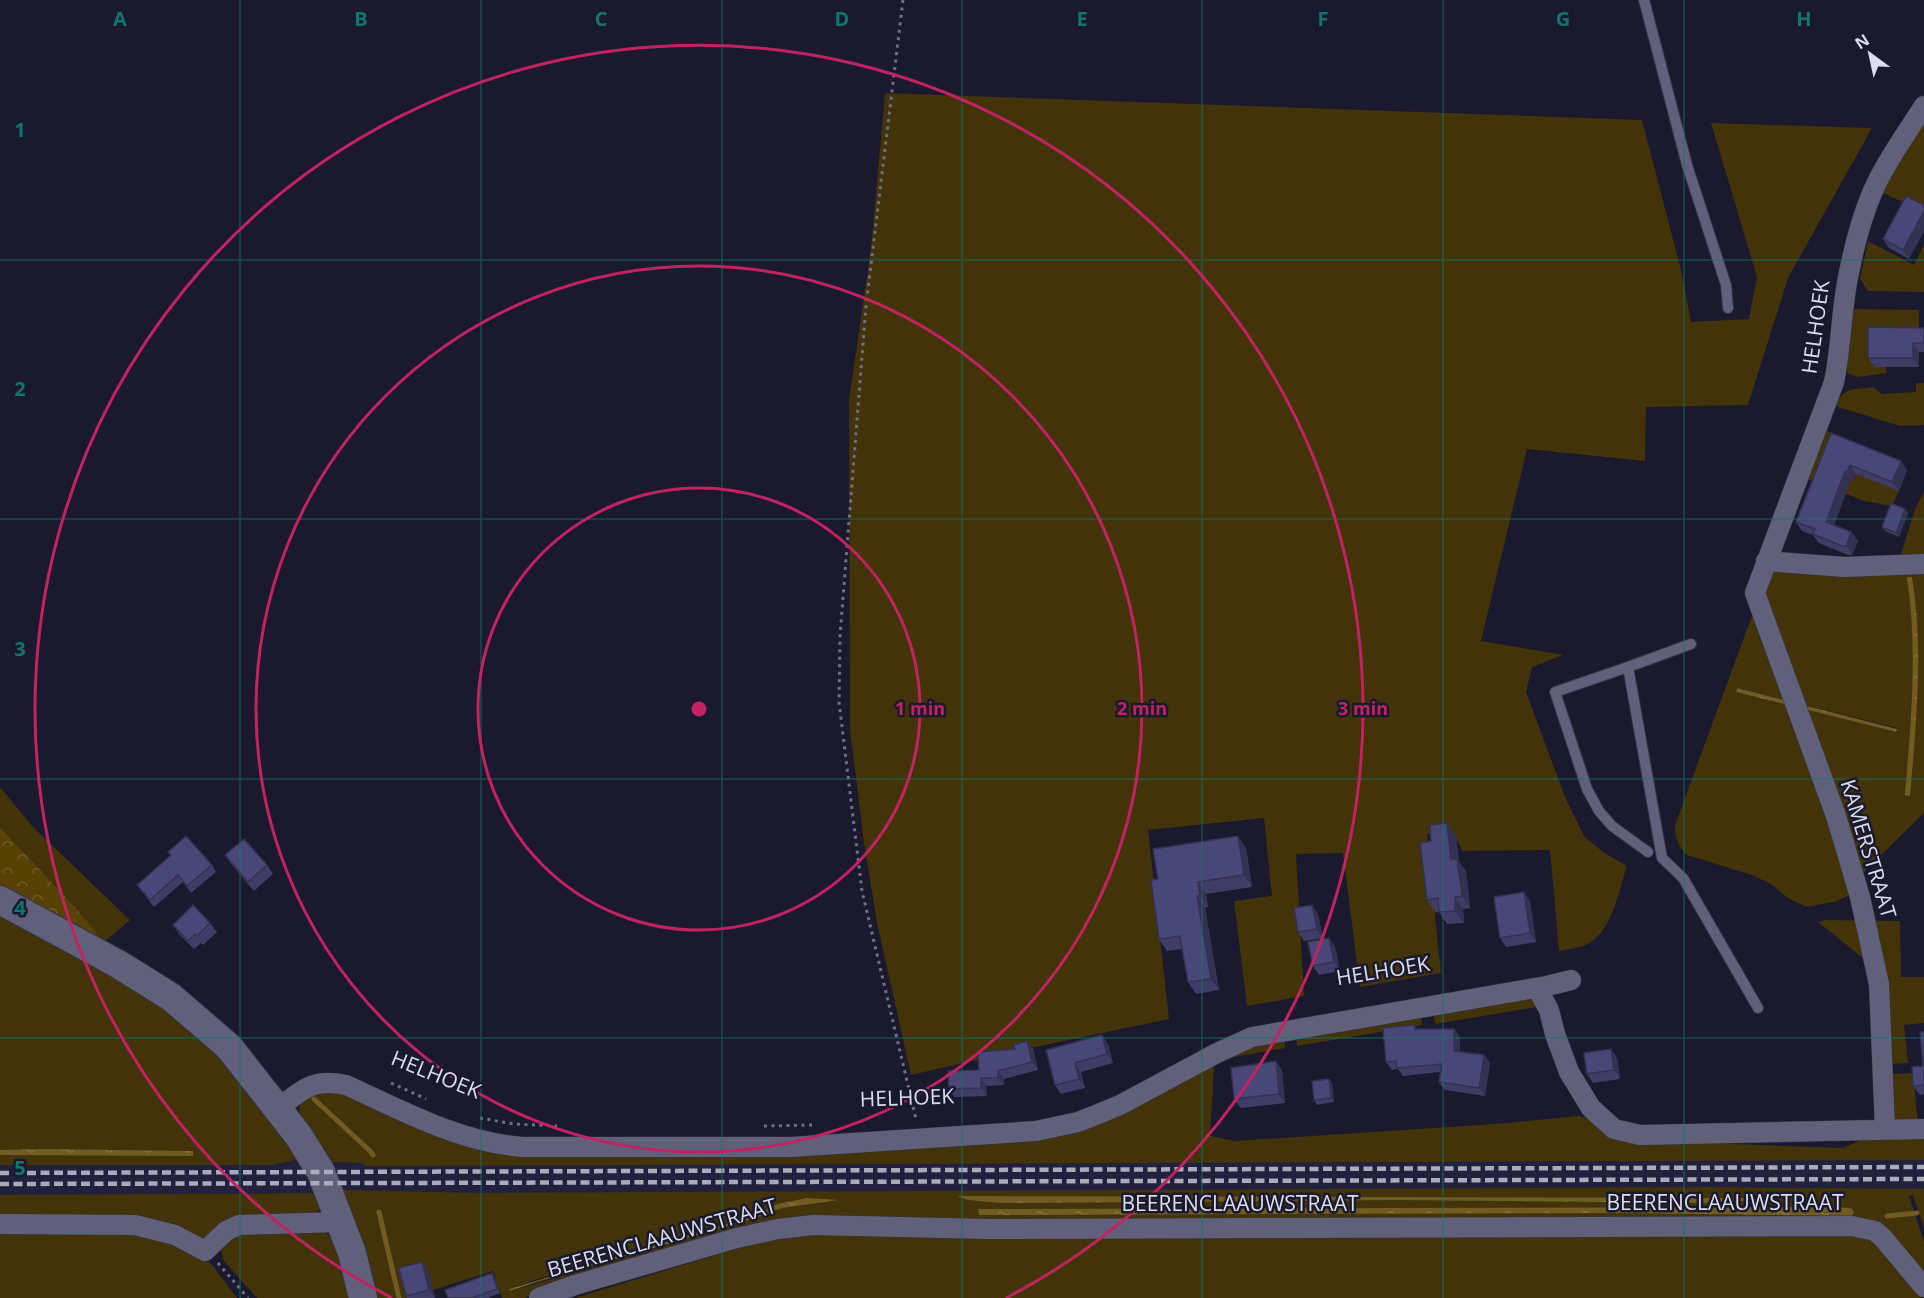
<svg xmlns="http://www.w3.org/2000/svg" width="1924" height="1298" font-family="'Open Sans',sans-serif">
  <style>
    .built { fill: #22213d }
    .green { fill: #423308; fill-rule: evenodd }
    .forest { fill: url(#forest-crowns) }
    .water { fill: url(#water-ripples) }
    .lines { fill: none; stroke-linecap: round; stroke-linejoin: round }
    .stream { stroke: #705b23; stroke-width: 5 }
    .lane-casing { stroke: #353445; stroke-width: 12 }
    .street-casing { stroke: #353445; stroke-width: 21 }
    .secondary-casing { stroke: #353445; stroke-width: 30 }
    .path { stroke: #707083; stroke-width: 3; stroke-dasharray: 3 4.5; stroke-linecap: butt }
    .lane { stroke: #60607b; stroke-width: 10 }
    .street { stroke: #60607b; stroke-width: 20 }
    .secondary { stroke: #60607b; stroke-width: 28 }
    .rail { stroke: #aab; stroke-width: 4.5; stroke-dasharray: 9 4.5; stroke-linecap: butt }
    .wall { fill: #3f3d66 }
    .shaded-wall { fill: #333253 }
    .building { fill: #494777; stroke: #333253; stroke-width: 1.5 }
    .grid { fill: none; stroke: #0f766e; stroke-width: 1.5; stroke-opacity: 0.55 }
    .ring { fill: none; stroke: #c32262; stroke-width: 3 }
    .labels { text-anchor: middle; stroke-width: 5; stroke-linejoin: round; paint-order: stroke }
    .street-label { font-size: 21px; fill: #dcddec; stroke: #1a192e }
    .grid-label { font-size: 20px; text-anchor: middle; font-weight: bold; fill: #0f766e; stroke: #1a192e; stroke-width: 5; stroke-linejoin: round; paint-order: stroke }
    .centre { fill: #c32262; stroke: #1a192e; stroke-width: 3 }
    .ring-label { font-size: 18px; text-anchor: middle; font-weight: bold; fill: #c32262; stroke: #1a192e; stroke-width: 5; stroke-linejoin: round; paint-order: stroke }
  </style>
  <defs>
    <pattern id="forest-crowns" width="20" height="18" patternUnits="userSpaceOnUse" patternTransform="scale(1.5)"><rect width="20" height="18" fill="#574203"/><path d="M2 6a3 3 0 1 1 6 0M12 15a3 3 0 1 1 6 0" fill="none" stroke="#6f5d28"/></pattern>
    <pattern id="water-ripples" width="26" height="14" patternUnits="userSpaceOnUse" patternTransform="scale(1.5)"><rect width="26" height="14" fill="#705b23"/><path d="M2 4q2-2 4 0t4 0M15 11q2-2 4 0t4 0" fill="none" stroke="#847243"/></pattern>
  </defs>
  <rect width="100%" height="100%" fill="#1a192e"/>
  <path class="built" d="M1578 1116 1595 1119 1613 1140 1719 1142 1801 1148 1924 1147V1228L1912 1194 1909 1196 1913 1208 346 1197 323 1156 1210 1136 1235 1141 1416 1131Z
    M0 1138 300 1159 317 1199 0 1215Z"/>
  <path class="green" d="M885 93 1642 120 1682 274 1691 322 1749 319 1757 277 1711 123 1872 128 1788 278 1748 405 1646 407 1645 461 1527 449 1481 641 1563 655 1532 667 1526 692 1565 797 1584 836 1603 852 1627 866C1619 890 1613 927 1591 942 1582 948 1569 949 1559 951L1550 850 1462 851 1453 831 1427 834 1436 909 1435 917 1441 973 1360 987 1343 853 1296 854 1304 996 1247 1006 1234 901 1272 896 1264 818 1148 830 1169 1019 1016 1051 911 1075 877 923 864 842 850 729 849 400 871 249Z
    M1924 121V205L1907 204 1883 193 1900 158Z
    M1868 241 1914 265 1924 244V292L1868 291 1860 279Z
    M1855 309 1919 310V343L1875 367H1886V373L1858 377 1849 374 1846 369 1852 311Z
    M1916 383H1924V425L1900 426 1835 406C1844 386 1854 390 1873 387L1882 394 1916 392Z
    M1825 430 1839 436 1826 470 1854 480 1857 472 1899 491 1892 506 1864 501 1805 478Z
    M1924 492V557L1900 558 1915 509Z
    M1782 569 1924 572V813L1858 878 1862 883 1848 896 1834 902 1806 907 1788 898 1771 884 1752 875 1687 855C1678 846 1675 838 1675 825L1764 583 1774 572ZM1737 688 1897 728 1896 732 1736 692Z
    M0 787 33 827 130 920 102 944 96 932 76 908 0 827Z
    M0 911 127 982 203 1036 300 1159 272 1165H0Z
    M1825 920 1900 921 1901 977H1924V1023L1904 1025 1908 1063 1891 1064 1878 970 1818 922Z
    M1532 994 1536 1007 1435 1024 1433 1012Z
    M1421 1014 1422 1025 1297 1046 1296 1034Z
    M1284 1037 1285 1048 1228 1058 1214 1067 1210 1136 1235 1141 1510 1123 1578 1116 1595 1119 1613 1140 1843 1148 1868 1137 1924 1133V1160L364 1166 363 1163 327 1162 300 1118 299 1108 302 1101 307 1096 335 1090 453 1142 1018 1139 1226 1055Z
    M1913 1073 1918 1124H1894L1891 1074Z
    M1710 1187 1924 1189V1228L1913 1195 1909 1196 1924 1242V1275L1892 1234 812 1219 538 1291 525 1298H502L493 1271 433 1290 428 1271 410 1298H372L342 1190 481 1193ZM744 1218 751 1220 511 1291 509 1289 538 1279Z
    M318 1193 321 1208 310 1218 198 1239 0 1218V1195Z
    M0 1230 140 1232 200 1255 213 1266 237 1298H0Z
    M323 1231 336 1241 352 1298H257L224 1261 220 1248 234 1233Z
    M791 1232 854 1236 1872 1232 1922 1298H575Z"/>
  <path class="forest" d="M0 827 76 908 96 932 102 944 0 888Z"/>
  <path class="water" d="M1907 577H1912C1924 650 1916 723 1910 796L1905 795C1911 722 1918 650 1907 577Z
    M1737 688 1897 729 1896 732 1736 692Z
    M42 1149 193 1151V1156L0 1155V1150Z
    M957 1196 1762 1198V1200L1702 1203 1399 1200 1001 1203 968 1200Z
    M807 1198 838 1200 782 1208 753 1219 537 1282 510 1291 509 1289 745 1218 778 1204Z
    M1829 1207 1851 1208 1854 1212 1852 1216 1612 1213 979 1215 978 1209Z"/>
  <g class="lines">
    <path class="stream" d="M314 1099 370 1151 373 1155
      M379 1212 399 1298
      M1887 1216 1917 1213"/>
    <defs>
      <path id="lane" d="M1644 0 1687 165 1726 285 1728 308
        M1628 667 1691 644
        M1648 852 1612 826 1599 811 1587 789 1555 692 1628 667 1662 858 1683 878 1758 1008"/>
      <path id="street" d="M1766 561 1844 567 1924 564
        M1537 988 1549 1010 1555 1034 1569 1072 1591 1108 1614 1129 1640 1135 1924 1129
        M279 1108C303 1089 313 1078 346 1085 403 1111 459 1142 522 1147H791L1036 1131 1078 1122 1096 1115 1120 1105 1217 1053 1252 1037 1547 986 1571 980
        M1885 1129 1879 984 1860 897 1836 816 1755 593 1834 382C1842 344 1841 305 1850 268 1855 243 1862 217 1872 193 1885 163 1906 134 1924 106
        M0 1224 135 1225 175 1235 205 1251 226 1231 239 1225 341 1222
        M539 1298 575 1285 737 1238 778 1229 813 1225 989 1229 1852 1226 1875 1231 1883 1238 1924 1287"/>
      <path id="secondary" d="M0 900 118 964 171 997 229 1047 298 1135 321 1172 352 1253 363 1298"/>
    </defs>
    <use href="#lane" class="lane-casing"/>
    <use href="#street" class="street-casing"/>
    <use href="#secondary" class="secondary-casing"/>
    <path class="path" d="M903 0 866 306 840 636 839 702 862 891 916 1119
      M391 1083 426 1099
      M480 1118 514 1124 557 1126
      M764 1126 815 1125
      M218 1263 248 1298"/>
    <use href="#lane" class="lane"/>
    <use href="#street" class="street"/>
    <use href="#secondary" class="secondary"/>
    <path class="rail" d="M0 1173 1924 1167
      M0 1184 1924 1179"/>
  </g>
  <path class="wall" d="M1924 205V231L1909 259 1889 248 1883 239Z
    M1924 328V352H1919V367H1875L1868 358Z
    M1831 433 1907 470 1899 491 1856 474 1853 481 1851 479 1834 525 1851 532 1858 541 1852 555H1848L1819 543 1813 535 1802 531 1796 522Z
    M1905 509 1908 513 1899 537 1885 531 1882 527Z
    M1447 823 1456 836 1459 862 1466 871 1470 908 1463 909 1464 923 1447 924 1439 912H1436L1427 900 1431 841Z
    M1246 848 1252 887 1206 894 1208 907 1205 908 1219 990 1196 994 1188 982 1182 949 1167 951 1159 939 1158 879Z
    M168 852 212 865 216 872 191 893 183 882 154 907 137 885 171 856Z
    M225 855 267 865 273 874 254 891 231 864Z
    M1530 901 1536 942 1506 947 1500 938Z
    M1318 914 1323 938 1304 941 1298 932Z
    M210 923 217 932 203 945 201 943 194 949 179 934 173 925Z
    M1329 938 1335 947 1340 971 1319 975 1313 966Z
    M1414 1025 1417 1029H1454L1460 1037V1051L1484 1055 1490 1063 1485 1096 1445 1090 1439 1082 1440 1072 1403 1076 1398 1069 1392 1070 1386 1062Z
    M1924 1032V1094L1920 1095 1913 1086 1923 1066Z
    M1027 1041 1033 1049 1038 1070 1004 1079V1085L986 1086 987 1096 954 1097 949 1089 979 1070Z
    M1108 1044 1113 1063 1081 1072 1085 1088 1061 1094 1055 1085 1046 1050Z
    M1617 1058 1620 1079 1593 1083 1587 1074Z
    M1282 1070 1285 1103 1241 1108 1234 1099Z
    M1329 1079 1332 1083 1334 1102 1317 1105 1314 1100Z
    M422 1262 428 1271 435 1298H407L406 1296Z
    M492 1273 495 1278 500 1293 488 1298H448Z"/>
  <path class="shaded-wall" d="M1924 211V231L1909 259 1903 250Z
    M1913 343 1919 352V367L1913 358Z
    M1901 461 1907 470 1899 491 1892 482Z
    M1850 465 1856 474 1853 481 1847 472Z
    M1845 471 1851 479 1832 531 1826 522Z
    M1905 509 1908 513 1899 537 1896 533Z
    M1851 532 1858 541 1852 555 1846 546Z
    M1447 823 1456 836 1459 862 1466 871 1470 908 1462 896 1451 859Z
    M1238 836 1246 848 1252 887 1244 875Z
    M1198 882 1206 894 1208 907 1200 896Z
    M1524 892 1530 901 1536 942 1530 933Z
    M1197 896 1205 908 1219 990 1211 979Z
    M1455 897 1463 909 1464 923 1455 911Z
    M1312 905 1318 914 1323 938 1317 929Z
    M1329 938 1335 947 1340 971 1334 962Z
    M1454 1029 1460 1037V1059L1454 1051Z
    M1102 1035 1108 1044 1113 1063 1107 1054Z
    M1027 1041 1033 1049 1038 1070 1032 1062Z
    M1611 1049 1617 1058 1620 1079 1614 1070Z
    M1484 1055 1490 1063 1485 1096 1479 1088Z
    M1276 1061 1282 1070 1285 1103 1279 1094Z
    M1075 1063 1081 1072 1085 1088 1079 1079Z
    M998 1071 1004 1079V1085L998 1078Z
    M981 1078 986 1086 987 1096 981 1088Z
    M1329 1079 1332 1083 1334 1102 1331 1098Z
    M422 1262 428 1271 435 1298 429 1290Z
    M492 1273 495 1278 500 1293 497 1289Z"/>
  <path class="building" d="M1906 196 1924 205V211L1903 250 1883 239Z
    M1868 327 1924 328V343H1913V358H1868Z
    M1831 433 1901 461 1892 482 1850 465 1847 472 1845 471 1826 522 1851 532 1846 546H1842L1813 534 1815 529 1796 522Z
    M1891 503 1905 509 1896 533 1882 527Z
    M1447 823 1451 859H1457L1462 896 1455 897V911L1439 912 1438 898 1427 900 1420 843 1431 841 1430 825Z
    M186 836 212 865 187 886 178 875 150 900 137 885 171 855 168 852Z
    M1238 836 1244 875 1198 882 1200 896H1197L1211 979 1188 982 1180 936 1159 939 1151 880 1158 879 1153 849Z
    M244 839 267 865 248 882 225 855Z
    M1524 892 1530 933 1500 938 1494 897Z
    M193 905 210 923 197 936 195 934 188 941 173 925Z
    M1312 905 1317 929 1298 932 1294 908Z
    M1329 938 1334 962 1313 966 1308 942Z
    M1414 1025 1415 1029H1454V1051L1484 1055 1479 1088 1439 1082 1442 1064 1397 1068 1396 1061 1386 1062 1383 1028Z
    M1920 1032H1924V1085L1913 1086 1912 1067 1923 1066Z
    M1102 1035 1107 1054 1075 1063 1079 1079 1055 1085 1046 1050Z
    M1027 1041 1032 1062 998 1071V1078H981V1088L949 1089 948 1071 979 1070 978 1052 1015 1049 1013 1045Z
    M1611 1049 1614 1070 1587 1074 1584 1053Z
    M1276 1061 1279 1094 1234 1099 1231 1068Z
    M1329 1079 1331 1098 1314 1100 1312 1081Z
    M422 1262 429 1290 406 1296 399 1268Z
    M492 1273 497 1289 472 1298H448L445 1290Z"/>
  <path class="grid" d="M240 0V1298M481 0V1298M722 0V1298M962 0V1298M1202 0V1298M1443 0V1298M1684 0V1298M0 260H1924M0 519H1924M0 779H1924M0 1038H1924"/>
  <g class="ring">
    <circle cx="699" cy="709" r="221"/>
    <circle cx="699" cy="709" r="443"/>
    <path d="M392 1298A664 664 0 1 1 1006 1298"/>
  </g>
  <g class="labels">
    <g class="street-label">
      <text transform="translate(1816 327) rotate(-82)" y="7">HELHOEK</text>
      <text transform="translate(1868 849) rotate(73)" y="7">KAMERSTRAAT</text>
      <text transform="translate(1383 971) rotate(-9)" y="7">HELHOEK</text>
      <text transform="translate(436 1075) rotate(22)" y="7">HELHOEK</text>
      <text transform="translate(907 1098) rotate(-2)" y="7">HELHOEK</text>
      <text x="1725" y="1210">BEERENCLAAUWSTRAAT</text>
      <text x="1240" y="1211">BEERENCLAAUWSTRAAT</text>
      <text transform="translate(662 1238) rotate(-16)" y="7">BEERENCLAAUWSTRAAT</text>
    </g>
  </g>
  <g class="grid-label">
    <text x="120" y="26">A</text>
    <text x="361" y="26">B</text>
    <text x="601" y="26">C</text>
    <text x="842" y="26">D</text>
    <text x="1082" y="26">E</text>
    <text x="1323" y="26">F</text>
    <text x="1563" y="26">G</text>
    <text x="1804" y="26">H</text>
    <text x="20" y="137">1</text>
    <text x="20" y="396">2</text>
    <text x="20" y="656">3</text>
    <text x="20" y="915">4</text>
    <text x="20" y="1175">5</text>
  </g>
  <circle cx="699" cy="709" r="9" class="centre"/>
  <g class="ring-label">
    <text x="920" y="715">1 min</text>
    <text x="1142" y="715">2 min</text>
    <text x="1363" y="715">3 min</text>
  </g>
  <g transform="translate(1870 54) rotate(327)" stroke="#1a192e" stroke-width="4.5" paint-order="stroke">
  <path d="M0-4.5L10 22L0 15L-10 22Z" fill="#dcddec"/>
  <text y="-9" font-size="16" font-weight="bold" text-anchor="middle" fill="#dcddec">N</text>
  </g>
</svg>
